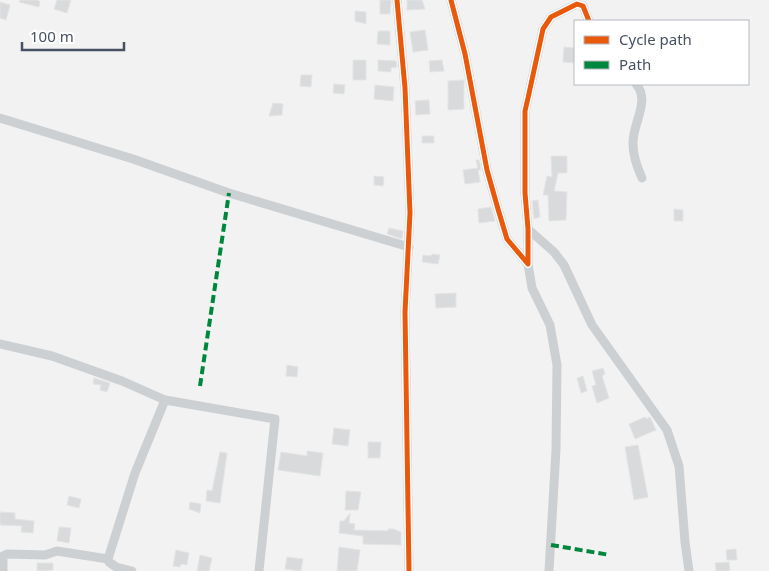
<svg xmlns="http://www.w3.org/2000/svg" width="769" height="571" font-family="'Noto Sans',sans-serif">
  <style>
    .building { fill: #d9dadc; stroke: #e3e4e5 }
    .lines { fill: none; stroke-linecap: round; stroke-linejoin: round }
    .minor { stroke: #cdd0d3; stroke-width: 9 }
    .quiet { stroke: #00873e; stroke-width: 4; stroke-dasharray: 8 4; stroke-linecap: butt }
    .cycleway-casing { stroke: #fff; stroke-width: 8 }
    .cycleway { stroke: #e8590c; stroke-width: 5 }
  </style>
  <rect width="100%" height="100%" fill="#f2f2f2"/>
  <path class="building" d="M20 0H38L40 2 39 7 19 2Z
    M57 0H71L67 13 54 9Z
    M380 0H391L390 14H380Z
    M407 0H422L425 9 407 10Z
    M0 2 10 5 6 20 0 18Z
    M355 11 366 12V24L355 21Z
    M425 30 428 50 413 52 410 32Z
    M378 31H390V45L377 44Z
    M564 47 575 48V63L563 62Z
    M353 60H366V80H353Z
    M378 60 396 61 397 67 391 68V72L378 71Z
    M442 60 444 71 430 72 429 61Z
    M301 75H312L311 87 300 86Z
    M464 80V109L448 110V81Z
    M334 84 345 85 344 94 333 93Z
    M375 85 394 87 393 101 374 99Z
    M429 100 430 114 416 115 415 101Z
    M273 103 283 104 282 115 269 116Z
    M422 136H434V143H422Z
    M551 156H567V173H558L554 191 567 192 566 220 549 221 548 195H543L547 176 552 177Z
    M476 160H479L481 170H478L480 182 465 184 463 170 478 168Z
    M374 176 384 177 383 186 374 185Z
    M538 200 540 217 534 219 532 201Z
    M491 207 495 221 479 223 478 209Z
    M674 209 683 210V221H674Z
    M389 228 403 231 402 239 387 234Z
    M432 254 440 255 438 264 422 262 423 255 431 256Z
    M456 293V307L436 308 435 294Z
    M287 365 298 367 297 377 286 376Z
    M603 368 605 374 602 376 609 398 597 403 592 386 596 385 592 371Z
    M583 376 587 391 581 393 577 378Z
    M94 378 110 383 107 392 100 390 101 385 93 384Z
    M645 417 646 419 650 417 656 430 635 439 629 424Z
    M334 428 350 430 348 446 332 444Z
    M368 442H381L380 458H368Z
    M638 445 648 497 634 500 625 447Z
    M307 451 323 453 320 476 278 470 281 452 307 456Z
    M220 452 227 453 220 503 206 501 207 490 212 491Z
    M346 491 361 492 358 510H345Z
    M69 496 81 499 79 508 67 505Z
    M190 502 201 504 200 513 189 509Z
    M0 512 15 513V519L34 521 33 533 21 532 22 526 0 525Z
    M350 513 349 523 355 524 354 530 388 531V529H393L401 532V545L363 544V536L339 533 340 521H344Z
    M59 527 71 528 69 543 57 541Z
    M339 547 360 550 357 571H337Z
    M736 549 737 560H727L726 550Z
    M176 550 189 553 187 565 181 564 180 567 173 566Z
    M200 555 212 558 209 571H197Z
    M287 557 303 559 301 571 285 569Z
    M729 562 730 571H716L715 563Z
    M37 563H53V570L37 571Z"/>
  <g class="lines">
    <path class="minor" d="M397 0 405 88 410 213 405 312 409 571
      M451 0 465 54 487 170 498 209 507 239 528 264V229L525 193V111L528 98 543 29 551 17 577 4 583 6 589 21
      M636 84C651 101 632 124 633 144 633 156 637 167 642 178
      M0 118 133 159 229 193 409 247
      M528 229 554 252 564 265 592 325 667 430 679 466 685 542 689 571
      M528 264 532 288 550 325 557 365 556 450 549 571
      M0 344 52 356 122 381 165 400 275 419 259 571
      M108 559 135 473 165 400
      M3 571V556L7 554 45 555 57 551 108 559 109 562 116 567 132 571"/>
    <path class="quiet" d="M200 386 229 193
      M551 545 610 555"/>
    <defs>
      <path id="cycleway" d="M397 0 405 88 410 213 405 312 409 571
        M451 0 465 54 487 170 498 209 507 239 528 264V229L525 193V111L528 98 543 29 551 17 577 4 583 6 589 21"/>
    </defs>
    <use href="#cycleway" class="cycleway-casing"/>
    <use href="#cycleway" class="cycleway"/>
  </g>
  <rect x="574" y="20" width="175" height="65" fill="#ffffff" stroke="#b5bac0"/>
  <rect x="584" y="36" width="25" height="8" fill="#e8590c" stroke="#b5bac0"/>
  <text x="619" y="45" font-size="15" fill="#465261">Cycle path</text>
  <rect x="584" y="61" width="25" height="8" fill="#00873e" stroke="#b5bac0"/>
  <text x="619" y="70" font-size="15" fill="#465261">Path</text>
  <path d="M22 42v8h102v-8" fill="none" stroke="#465261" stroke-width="2.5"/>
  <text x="30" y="42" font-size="15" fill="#465261" stroke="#ffffff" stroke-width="4" paint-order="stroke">100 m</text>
</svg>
